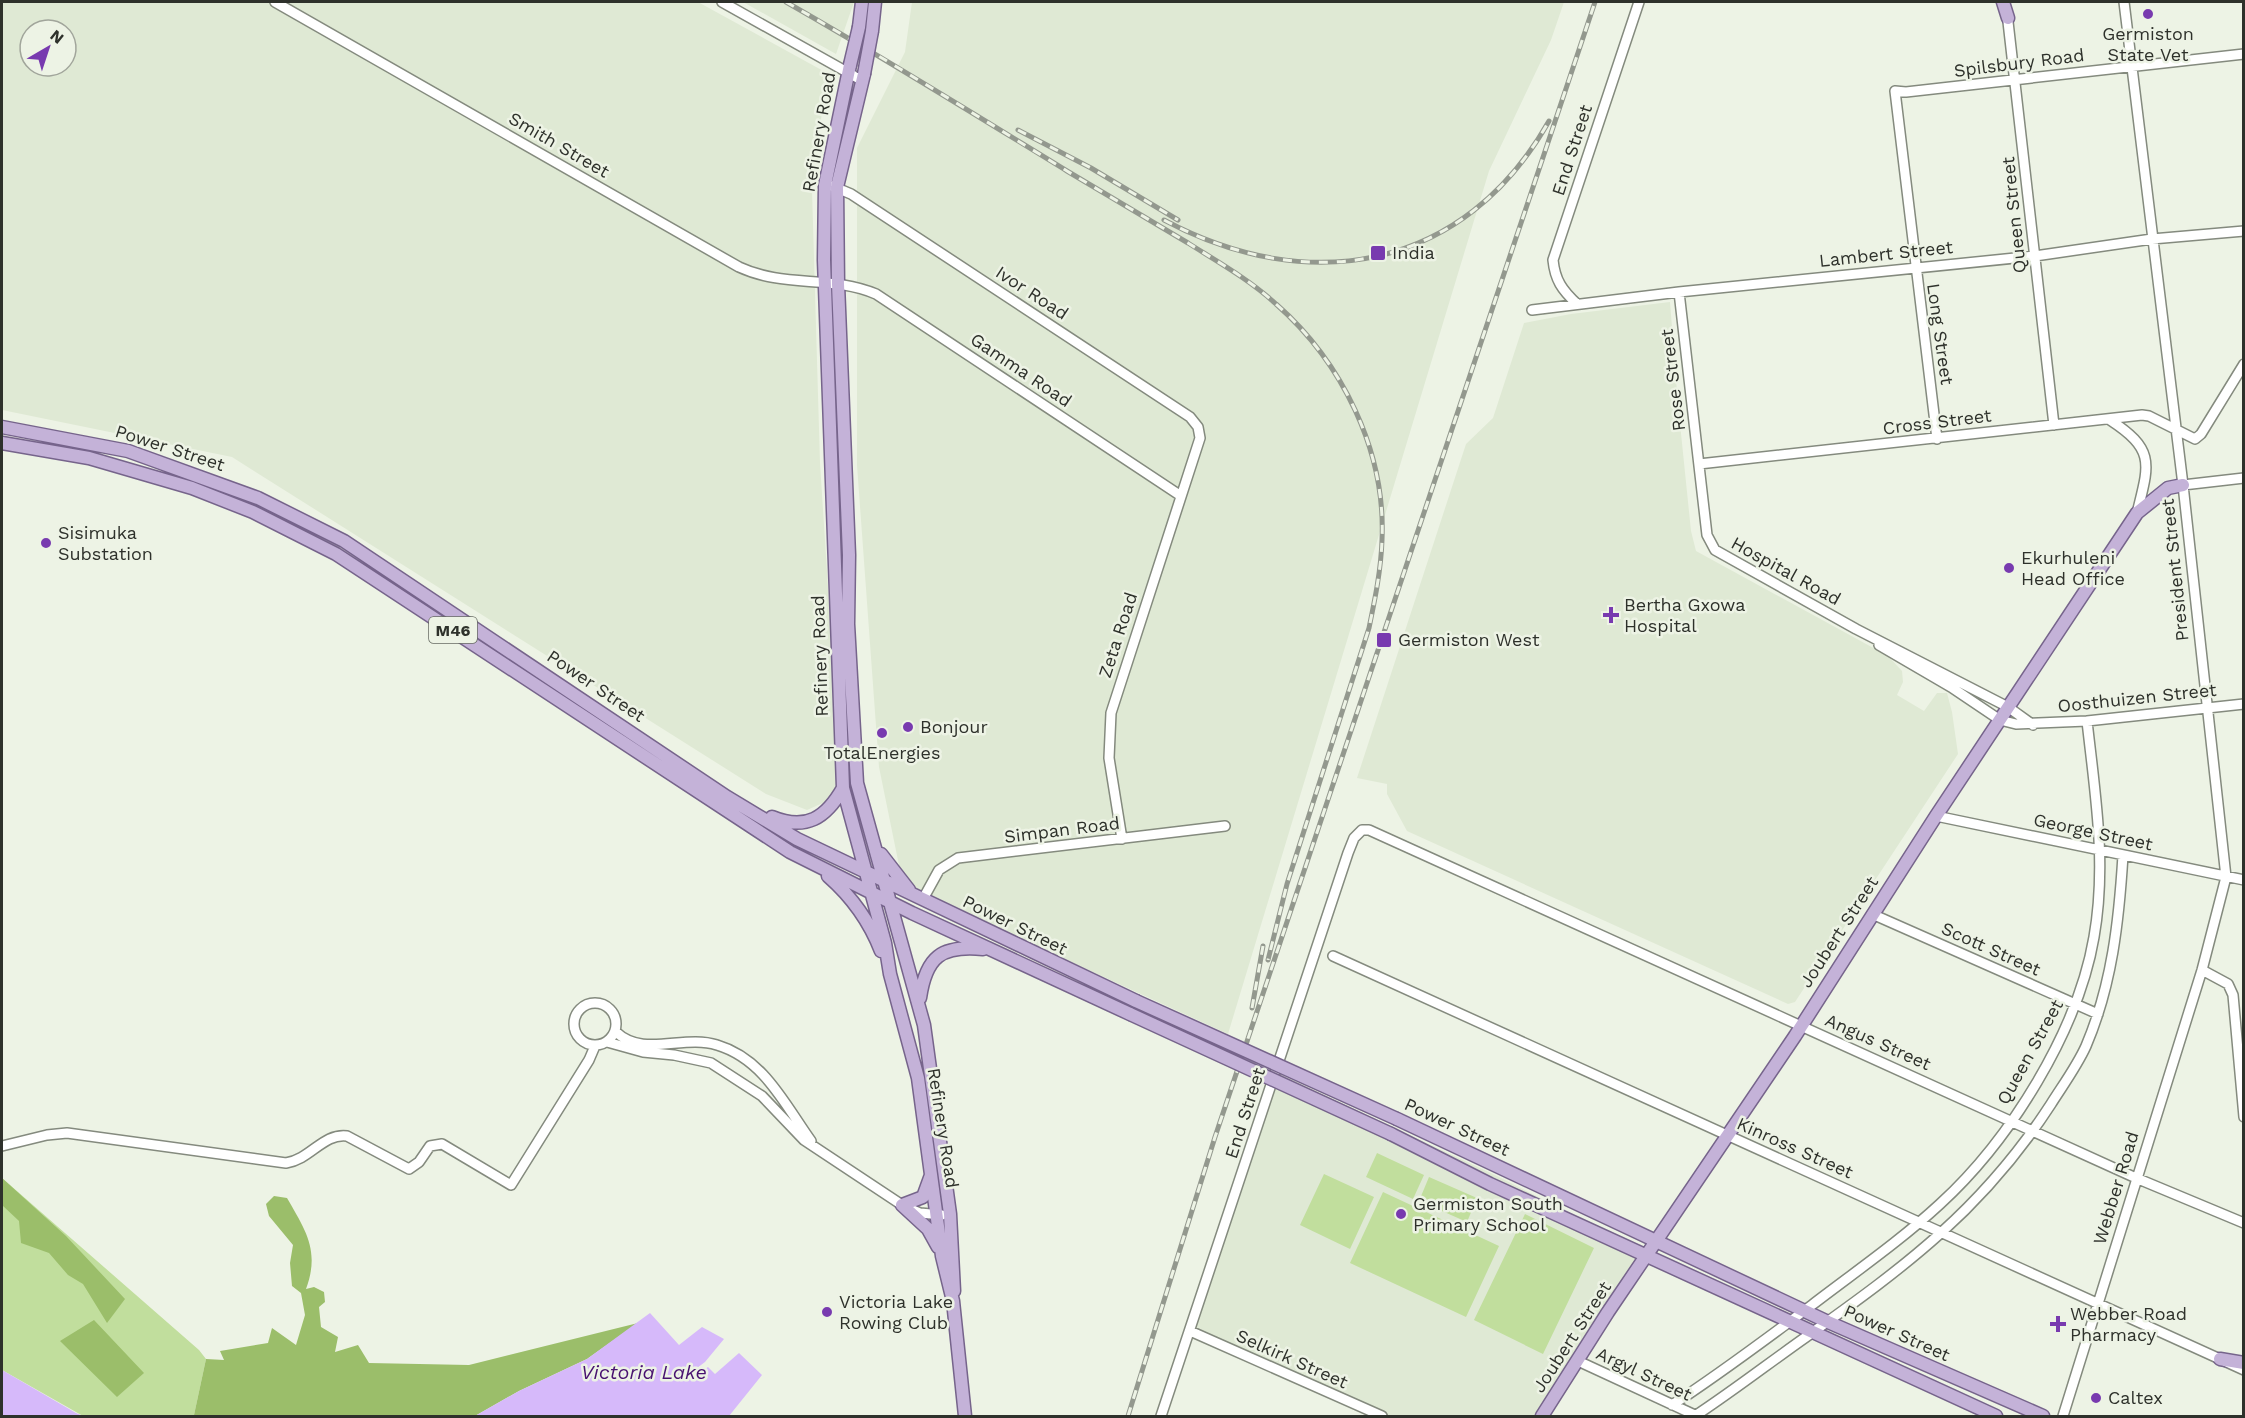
<svg xmlns="http://www.w3.org/2000/svg" width="2245" height="1418" font-family="'Work Sans',sans-serif">
  <style>
    .built { fill: #dfe9d4; fill-rule: evenodd }
    .green { fill: #c1de9d }
    .forest { fill: #9bbe6a }
    .water { fill: #d6b9fa }
    .lines { fill: none; stroke-linecap: round; stroke-linejoin: round }
    .minor-casing { stroke: #848a7e; stroke-width: 12 }
    .major-casing { stroke: #76648b; stroke-width: 15 }
    .minor { stroke: #fff; stroke-width: 9 }
    .major { stroke: #c4b2d8; stroke-width: 12 }
    .rail-casing { stroke: #93988e; stroke-width: 5 }
    .rail { stroke: #edf3e5; stroke-width: 3; stroke-dasharray: 9; stroke-linecap: butt }
    .major-bridge-casing { stroke: #76648b; stroke-width: 15; stroke-linecap: butt }
    .major-bridge { stroke: #c4b2d8; stroke-width: 12 }
    .poi-dot { fill: #783aaf; stroke: #edf3e5; stroke-width: 2 }
    .labels { text-anchor: middle; stroke-width: 5; stroke-linejoin: round; paint-order: stroke }
    .shield { fill: #edf3e5; stroke: #676b63; stroke-width: 1.5 }
    .shield-label { font-size: 16px; font-weight: bold; fill: #2e312b }
    .poi-label { font-size: 18px; fill: #2e312b; stroke: #edf3e5; text-anchor: start }
    .street-label { font-size: 18px; fill: #2e312b; stroke: #edf3e5 }
    .water-label { font-size: 20px; font-style: italic; fill: #481270; stroke: #edf3e5 }
  </style>
  <rect width="100%" height="100%" fill="#edf3e5"/>
  <path class="built" d="M2 2H698L827 73 812 190 820 463 839 758 836 789 825 802 807 810 766 794 232 457 2 410ZM30 30H66V66H30Z
    M743 2H854L836 54Z
    M912 2H1564L1551 40 1489 171 1228 1034 903 885 879 767 857 465V148L905 52Z
    M1670 302 1678 404 1691 531 1696 551 1888 656 1902 671 1903 682 1897 695 1924 711 1937 693H1947L1952 712 1958 754 1795 1002 1788 1004 1407 831 1387 794V784L1357 778 1466 444 1493 418 1524 323 1571 314Z
    M1277 1073 1495 1175 1647 1252 1539 1416H1374L1190 1332Z"/>
  <path class="green" d="M1377 1153 1424 1175 1413 1199 1366 1177Z
    M1324 1174 1374 1197 1350 1249 1300 1225Z
    M1429 1177 1477 1198 1467 1222 1419 1201Z
    M2 1178 199 1350 206 1359 194 1415 199 1416H83L2 1370Z
    M1383 1192 1499 1246 1466 1317 1350 1263Z
    M1525 1214 1594 1248 1543 1354 1474 1320Z"/>
  <path class="forest" d="M2 1178 66 1236 125 1299 107 1323 83 1284 68 1275 49 1253 21 1243 19 1221 2 1205Z
    M274 1196 287 1198C306 1231 320 1251 306 1289L314 1287 324 1292 325 1302 319 1307 321 1327 338 1337 335 1352 358 1345 369 1363 469 1365 638 1323 587 1359 519 1391 475 1416 194 1415 206 1359 224 1360 220 1351 268 1343 272 1328 296 1345 305 1315 301 1293 292 1286 290 1263 293 1245 269 1216 266 1204Z
    M94 1320 144 1373 117 1397 60 1341Z"/>
  <path class="water" d="M650 1313 679 1345 702 1327 724 1339 705 1362 689 1374 691 1379 708 1367 715 1374 739 1353 762 1375 729 1416H475L519 1391 587 1359Z
    M2 1370 76 1413 83 1416H2Z"/>
  <g class="lines">
    <defs>
      <path id="minor" d="M275 2 739 267C784 288 831 275 876 294L1181 496
        M722 2 863 81
        M2007 13 2054 425
        M832 186 851 194 1190 417 1198 427 1200 438 1111 713 1109 758 1122 839
        M1679 292 1707 535 1715 550 1856 629 2008 707 2033 725
        M1577 304C1562 290 1555 280 1553 260L1639 2
        M1532 310 1679 292 2035 256 2152 239 2244 231
        M2110 420C2156 450 2149 464 2137 513
        M1937 439 1895 91 1906 92 2244 54
        M1699 464 2142 415 2149 416 2195 439 2201 434 2244 364
        M2183 485 2244 478
        M1879 645 1951 687 2000 720 2016 724 2087 721 2244 704
        M1936 816 2244 880
        M923 899 939 870 958 858 1225 826
        M1872 914 2098 1014
        M1333 956 2244 1370
        M2202 970 2228 984 2233 995 2244 1117
        M574 1024a21 21 0 1 1 42 0a21 21 0 1 1-42 0Z
        M616 1032C643 1058 684 1034 717 1045 764 1059 785 1105 811 1141
        M607 1042 643 1052 674 1055 711 1063 762 1096 804 1140 902 1205 920 1213 942 1215
        M2 1146 47 1135 67 1133 286 1163C311 1159 323 1133 347 1136L409 1169 419 1162 430 1146 442 1144 511 1185 589 1060 595 1046
        M1190 1331 1382 1416
        M1578 1361 1697 1416
        M1672 1405C1720 1374 1766 1339 1812 1305 1855 1272 1900 1241 1940 1204 2010 1140 2078 1031 2094 937 2107 863 2095 794 2087 721
        M1161 1416 1348 853 1354 838 1362 830H1369L1433 859 2136 1178 2244 1223
        M1695 1416C1733 1391 1769 1363 1806 1337 1906 1266 1983 1209 2051 1104 2063 1085 2077 1066 2086 1046 2112 985 2119 921 2123 855
        M2063 1416 2202 970 2226 877 2183 485 2124 2"/>
      <path id="major" d="M2003 2 2008 18
        M859 27 862 2
        M872 31 875 2
        M850 65 825 185 824 260 843 788 885 943 890 974 918 1078 942 1256 953 1301 965 1416
        M864 74 837 187 838 284 849 555 848 624 857 783 924 1025 950 1214 954 1291
        M2 427 128 451 258 498 344 541 727 797 797 839 1136 1001
        M2 443 89 458 192 488 253 512 336 554 790 852 912 913 1130 1014
        M772 817C806 831 826 818 843 788
        M881 854 909 890
        M828 876C852 897 869 920 881 951
        M920 998C926 957 941 945 983 949
        M1397 1119 1828 1322 2043 1416
        M1391 1134 1490 1184 1996 1416
        M902 1205 928 1229 938 1247
        M902 1205 923 1197 931 1175
        M2220 1359 2244 1363
        M1542 1416 1608 1312 1795 1036 1936 816 2137 513 2168 488 2183 485"/>
    </defs>
    <use href="#minor" class="minor-casing"/>
    <use href="#major" class="major-casing"/>
    <use href="#minor" class="minor"/>
    <use href="#major" class="major"/>
    <defs>
      <path id="rail" d="M786 2C881 56 974 114 1067 171 1107 195 1148 219 1188 243 1218 262 1250 280 1276 304 1342 362 1386 451 1382 540 1381 570 1375 599 1369 628L1287 884 1268 960
        M1018 130 1091 168 1178 220
        M1164 220C1310 298 1465 270 1549 121
        M1252 1008 1263 946
        M1128 1416 1215 1137 1595 2"/>
    </defs>
    <use href="#rail" class="rail-casing"/>
    <use href="#rail" class="rail"/>
    <defs>
      <path id="major-bridge" d="M850 65 859 27
        M864 74 872 31
        M1136 1001 1397 1119
        M1130 1014 1391 1134"/>
    </defs>
    <use href="#major-bridge" class="major-bridge-casing"/>
    <use href="#major-bridge" class="major-bridge"/>
  </g>
  <g class="poi-dot">
    <circle cx="2148" cy="14" r="6"/>
    <rect x="1370" y="245" width="16" height="16" rx="3"/>
    <circle cx="46" cy="543" r="6"/>
    <circle cx="2009" cy="568" r="6"/>
    <path d="M1608 606h6v6h6v6h-6v6h-6v-6h-6v-6h6z"/>
    <rect x="1376" y="632" width="16" height="16" rx="3"/>
    <circle cx="908" cy="727" r="6"/>
    <circle cx="882" cy="733" r="6"/>
    <circle cx="1401" cy="1214" r="6"/>
    <circle cx="827" cy="1312" r="6"/>
    <path d="M2055 1315h6v6h6v6h-6v6h-6v-6h-6v-6h6z"/>
    <circle cx="2096" cy="1398" r="6"/>
  </g>
  <g class="labels">
    <rect class="shield" x="429" y="617" width="48" height="26" rx="4.5"/>
    <g class="shield-label">
      <text x="453" y="636">M46</text>
    </g>
    <g class="poi-label">
      <text x="2148" y="40" text-anchor="middle">Germiston<tspan x="2148" dy="21">State Vet</tspan></text>
      <text x="1392" y="259">India</text>
      <text x="58" y="539">Sisimuka<tspan x="58" dy="21">Substation</tspan></text>
      <text x="2021" y="564">Ekurhuleni<tspan x="2021" dy="21">Head Office</tspan></text>
      <text x="1624" y="611">Bertha Gxowa<tspan x="1624" dy="21">Hospital</tspan></text>
      <text x="1398" y="646">Germiston West</text>
      <text x="920" y="733">Bonjour</text>
      <text x="882" y="759" text-anchor="middle">TotalEnergies</text>
      <text x="1413" y="1210">Germiston South<tspan x="1413" dy="21">Primary School</tspan></text>
      <text x="839" y="1308">Victoria Lake<tspan x="839" dy="21">Rowing Club</tspan></text>
      <text x="2070" y="1320">Webber Road<tspan x="2070" dy="21">Pharmacy</tspan></text>
      <text x="2108" y="1404">Caltex</text>
    </g>
    <g class="street-label">
      <text transform="translate(2019 63) rotate(-7)" y="6">Spilsbury Road</text>
      <text transform="translate(819 132) rotate(-80)" y="6">Refinery Road</text>
      <text transform="translate(559 145) rotate(30)" y="6">Smith Street</text>
      <text transform="translate(1572 150) rotate(-72)" y="6">End Street</text>
      <text transform="translate(2014 215) rotate(-96)" y="6">Queen Street</text>
      <text transform="translate(1886 254) rotate(-6)" y="6">Lambert Street</text>
      <text transform="translate(1032 293) rotate(33)" y="6">Ivor Road</text>
      <text transform="translate(1940 334) rotate(82)" y="6">Long Street</text>
      <text transform="translate(1021 370) rotate(34)" y="6">Gamma Road</text>
      <text transform="translate(1673 380) rotate(-97)" y="6">Rose Street</text>
      <text transform="translate(1937 422) rotate(-7)" y="6">Cross Street</text>
      <text transform="translate(170 448) rotate(18)" y="6">Power Street</text>
      <text transform="translate(2175 570) rotate(-96)" y="6">President Street</text>
      <text transform="translate(1786 571) rotate(29)" y="6">Hospital Road</text>
      <text transform="translate(1118 635) rotate(-72)" y="6">Zeta Road</text>
      <text transform="translate(820 656) rotate(-92)" y="6">Refinery Road</text>
      <text transform="translate(596 686) rotate(34)" y="6">Power Street</text>
      <text transform="translate(2137 698) rotate(-6)" y="6">Oosthuizen Street</text>
      <text transform="translate(1062 830) rotate(-7)" y="6">Simpan Road</text>
      <text transform="translate(2093 832) rotate(12)" y="6">George Street</text>
      <text transform="translate(1015 925) rotate(26)" y="6">Power Street</text>
      <text transform="translate(1839 932) rotate(-57)" y="6">Joubert Street</text>
      <text transform="translate(1991 949) rotate(24)" y="6">Scott Street</text>
      <text transform="translate(1878 1042) rotate(24)" y="6">Angus Street</text>
      <text transform="translate(2030 1052) rotate(-61)" y="6">Queen Street</text>
      <text transform="translate(1245 1113) rotate(-72)" y="6">End Street</text>
      <text transform="translate(1457 1127) rotate(25)" y="6">Power Street</text>
      <text transform="translate(943 1128) rotate(81)" y="6">Refinery Road</text>
      <text transform="translate(1795 1148) rotate(24)" y="6">Kinross Street</text>
      <text transform="translate(2116 1188) rotate(-73)" y="6">Webber Road</text>
      <text transform="translate(1897 1333) rotate(24)" y="6">Power Street</text>
      <text transform="translate(1572 1337) rotate(-57)" y="6">Joubert Street</text>
      <text transform="translate(1292 1359) rotate(24)" y="6">Selkirk Street</text>
      <text transform="translate(1644 1374) rotate(25)" y="6">Argyl Street</text>
    </g>
    <g class="water-label">
      <text x="644" y="1379">Victoria Lake</text>
    </g>
  </g>
  <rect width="2245" height="1418" fill="none" stroke="#2e312b" stroke-width="6"/>
  <g transform="translate(48 48) rotate(39)"><circle r="28" fill="#edf3e5" stroke="#a1a59b" stroke-width="1.5"/>
  <path d="M0-4.5L10 22L0 15L-10 22Z" fill="#783aaf"/>
  <text y="-9" font-size="16" font-weight="bold" text-anchor="middle" fill="#2e312b">N</text>
  </g>
</svg>
